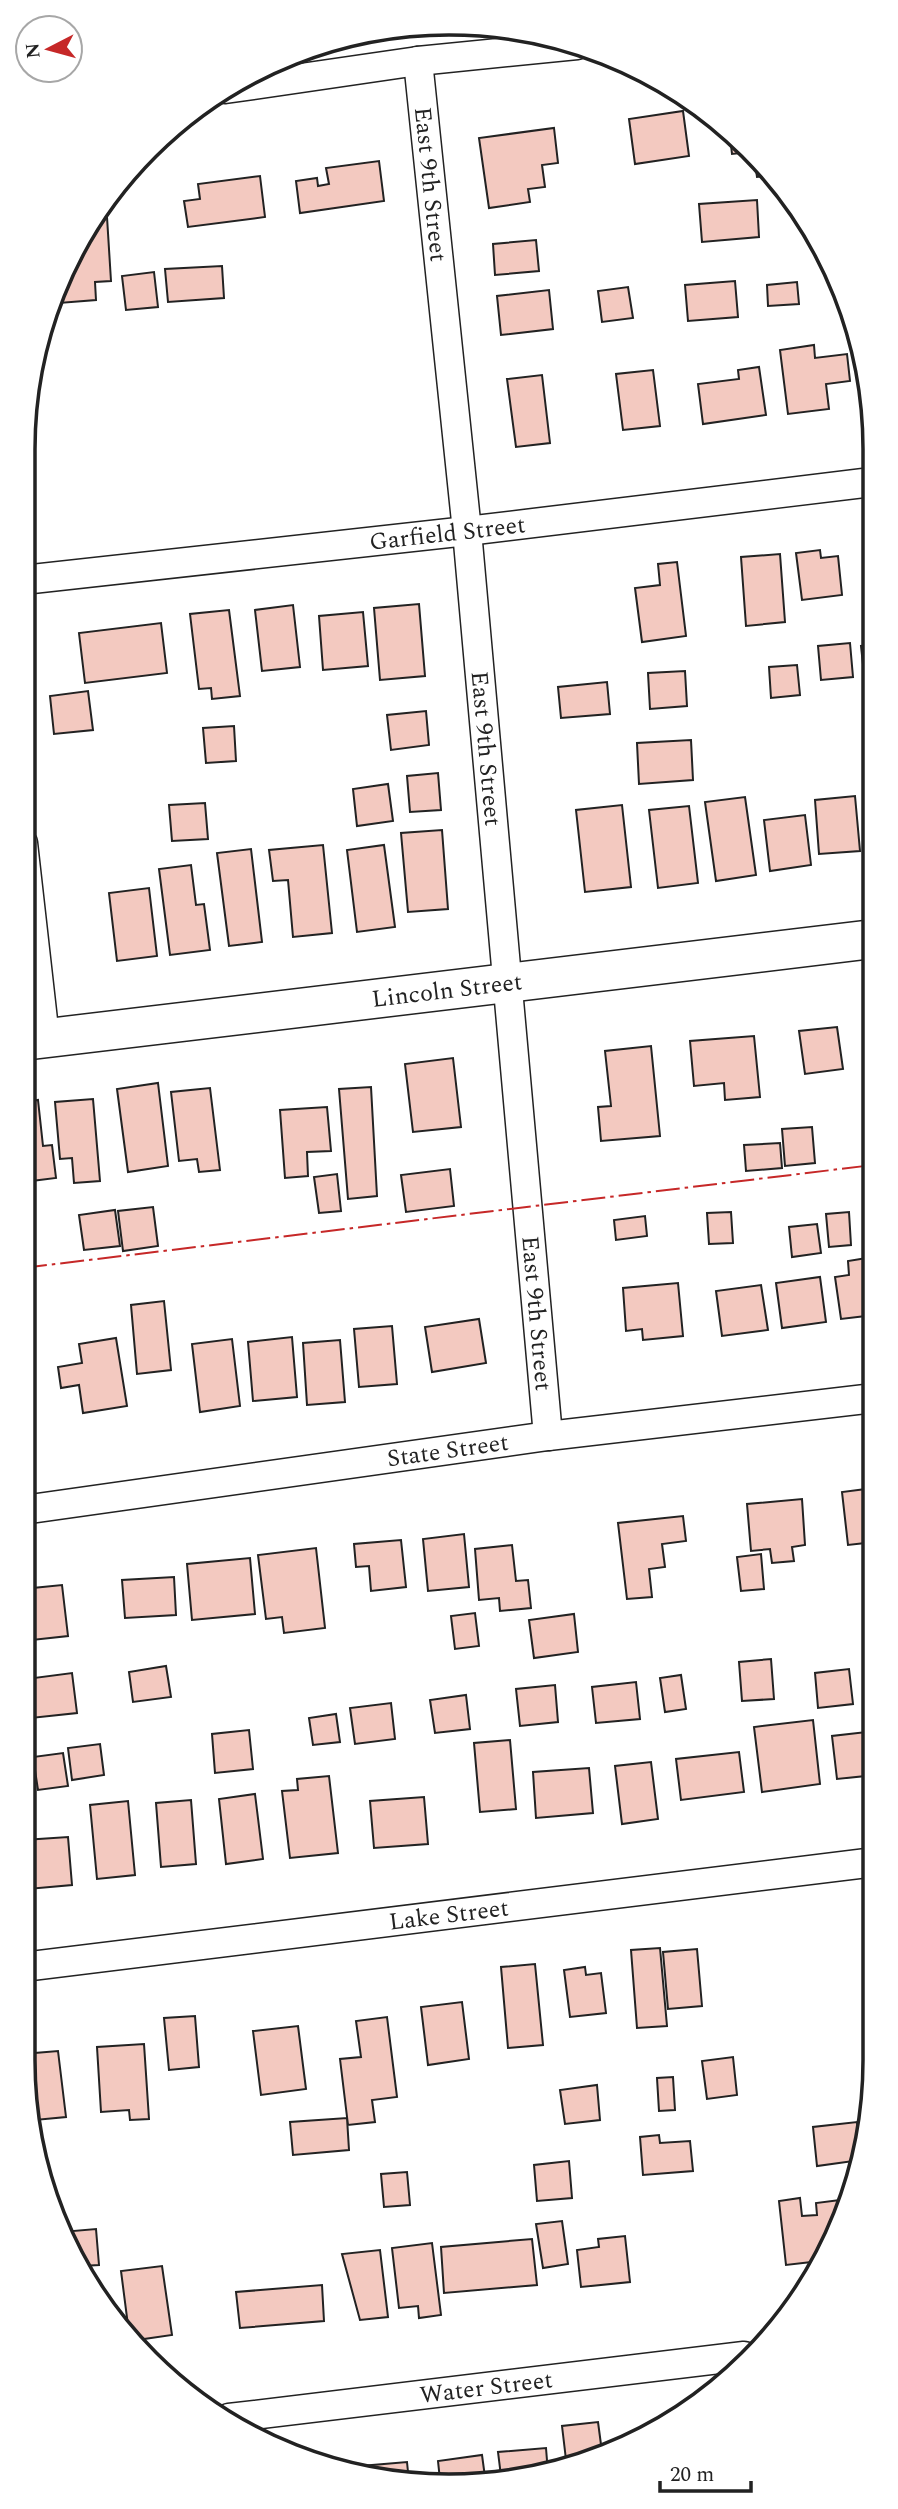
<svg xmlns="http://www.w3.org/2000/svg" width="898" height="2509" font-family="Spectral,serif">
  <style>
    .building { fill: #f3c9c0; stroke: #222; stroke-width: 2 }
    .lines { fill: none; stroke-linecap: round; stroke-linejoin: round }
    .minor-casing { stroke: #222; stroke-width: 31 }
    .secondary-casing { stroke: #222; stroke-width: 41 }
    .minor { stroke: #fff; stroke-width: 28 }
    .secondary { stroke: #fff; stroke-width: 38 }
    .power { stroke: #c62828; stroke-width: 2; stroke-dasharray: 24 5 3.5 5; stroke-linecap: butt }
    .labels { text-anchor: middle; stroke-width: 5; stroke-linejoin: round; paint-order: stroke }
    .street-label { font-size: 24px; fill: #222; stroke: #fff }
    .rim { fill: none; stroke: #222; stroke-width: 3.5 }
  </style>
  <rect width="100%" height="100%" fill="#fff"/>
  <path class="building" d="M683 111 689 156 635 164 629 119Z
    M554 128 558 163 542 165 545 187 528 189 530 202 489 208 479 138Z
    M730 136 750 152 732 154Z
    M754 156 769 168 774 175 757 177Z
    M379 161 384 201 300 213 296 181 317 178 318 186 329 184 326 168Z
    M260 176 265 217 188 227 184 201 200 199 198 184Z
    M757 200 759 237 702 242 699 204Z
    M107 217 111 281 95 282 96 300 59 303 58 296 97 218Z
    M536 240 539 271 495 275 493 244Z
    M222 266 224 298 168 302 165 269Z
    M154 272 158 307 126 310 122 276Z
    M735 281 738 317 688 321 685 285Z
    M797 282 799 304 768 306 767 285Z
    M628 287 633 318 602 322 598 291Z
    M549 290 553 329 501 335 497 296Z
    M814 345 815 358 847 354 850 381 826 384 829 409 788 414 780 350Z
    M759 367 766 415 703 424 698 384 739 379 738 370Z
    M653 370 660 426 623 430 616 374Z
    M542 375 550 443 516 447 507 379Z
    M820 550 821 558 838 556 842 595 802 600 796 553Z
    M780 554 785 622 746 626 741 557Z
    M677 562 686 636 642 642 635 588 660 585 658 564Z
    M419 604 425 676 380 680 374 608Z
    M293 605 300 667 262 671 255 610Z
    M229 610 240 696 212 699 211 688 199 689 190 614Z
    M363 612 368 666 323 670 319 616Z
    M161 623 167 673 85 683 79 633Z
    M850 643 853 677 821 680 818 646Z
    M872 645V682L865 683 861 646Z
    M797 665 800 695 771 698 769 667Z
    M685 671 687 706 650 709 648 673Z
    M607 682 610 714 561 718 558 687Z
    M88 691 93 730 54 734 50 696Z
    M426 711 429 745 391 750 387 715Z
    M234 726 236 761 206 763 203 728Z
    M691 740 693 780 639 784 637 743Z
    M438 773 441 810 410 812 407 776Z
    M388 784 393 821 357 826 353 789Z
    M855 796 860 851 819 854 815 800Z
    M745 797 756 875 716 881 705 802Z
    M205 803 208 839 172 841 169 805Z
    M622 805 631 887 585 892 576 810Z
    M689 806 698 883 658 888 649 810Z
    M805 815 811 865 770 871 764 820Z
    M442 830 448 909 408 912 401 833Z
    M323 845 332 933 293 937 288 880 273 881 269 850Z
    M384 845 395 927 357 932 347 850Z
    M251 849 262 942 229 946 217 853Z
    M191 865 196 905 204 904 210 950 170 955 159 869Z
    M149 888 157 956 117 961 109 893Z
    M873 1018V1063L867 1019Z
    M837 1027 843 1069 805 1074 799 1031Z
    M754 1036 760 1097 725 1100 724 1083 694 1086 690 1041Z
    M651 1046 660 1136 601 1141 598 1107 611 1106 605 1051Z
    M453 1058 461 1127 413 1132 405 1064Z
    M158 1083 168 1166 128 1172 117 1089Z
    M371 1087 377 1196 348 1199 339 1089Z
    M210 1088 220 1170 199 1172 197 1159 179 1161 171 1092Z
    M93 1099 100 1181 74 1183 72 1158 60 1159 55 1102Z
    M38 1100 43 1146 52 1145 56 1178 23 1182V1102Z
    M327 1107 331 1151 307 1152 308 1176 285 1178 280 1110Z
    M812 1127 815 1163 785 1166 782 1129Z
    M780 1143 782 1168 746 1171 744 1145Z
    M450 1169 454 1206 406 1212 401 1175Z
    M337 1174 341 1211 319 1213 314 1177Z
    M153 1207 158 1246 123 1251 118 1211Z
    M115 1210 120 1246 84 1250 79 1215Z
    M731 1212 733 1243 709 1244 707 1213Z
    M849 1212 851 1245 829 1247 826 1214Z
    M645 1216 647 1236 616 1240 614 1220Z
    M817 1224 821 1253 792 1257 789 1227Z
    M873 1257 874 1315 841 1319 835 1277 849 1275 848 1261Z
    M820 1277 826 1322 782 1328 776 1283Z
    M678 1283 683 1336 643 1340 642 1329 626 1331 623 1288Z
    M761 1285 768 1330 722 1336 716 1291Z
    M164 1301 171 1370 137 1374 131 1305Z
    M479 1319 486 1363 432 1372 425 1327Z
    M392 1326 397 1384 359 1387 354 1329Z
    M292 1337 297 1397 253 1401 248 1342Z
    M116 1338 127 1406 83 1413 79 1385 61 1388 58 1367 82 1363 79 1344Z
    M232 1339 240 1406 200 1412 192 1344Z
    M340 1340 345 1402 307 1405 303 1343Z
    M874 1488V1542L848 1545 842 1492Z
    M802 1499 805 1545 792 1547 794 1561 772 1563 770 1549 751 1551 747 1504Z
    M683 1516 686 1541 662 1544 665 1567 649 1569 652 1597 627 1599 618 1523Z
    M464 1534 469 1587 428 1591 423 1539Z
    M401 1540 406 1587 371 1591 369 1566 356 1567 354 1544Z
    M512 1545 516 1581 528 1580 531 1608 500 1611 499 1598 479 1600 475 1549Z
    M316 1548 325 1628 284 1633 282 1617 266 1619 258 1555Z
    M761 1554 764 1589 741 1591 737 1557Z
    M250 1558 255 1614 192 1620 187 1564Z
    M174 1577 176 1615 125 1618 122 1580Z
    M62 1585 68 1636 23 1641V1589Z
    M475 1613 479 1646 455 1649 451 1616Z
    M574 1614 578 1652 534 1658 529 1620Z
    M771 1659 774 1699 742 1701 739 1662Z
    M166 1666 171 1697 133 1702 129 1672Z
    M849 1669 853 1704 818 1708 815 1673Z
    M72 1673 77 1713 31 1718 26 1679Z
    M681 1675 686 1709 665 1712 660 1678Z
    M636 1682 640 1719 596 1723 592 1687Z
    M555 1685 558 1722 520 1726 516 1689Z
    M466 1695 470 1729 435 1733 430 1700Z
    M391 1703 395 1739 355 1744 350 1708Z
    M336 1714 340 1742 313 1745 309 1718Z
    M813 1720 820 1784 762 1792 754 1727Z
    M249 1730 253 1769 215 1773 212 1734Z
    M875 1731V1775L837 1779 832 1736Z
    M510 1740 516 1809 480 1812 474 1743Z
    M100 1744 104 1775 72 1780 68 1748Z
    M739 1752 744 1792 681 1800 676 1759Z
    M63 1753 68 1786 38 1790 33 1757Z
    M651 1762 658 1819 622 1824 615 1766Z
    M589 1768 593 1813 536 1818 533 1772Z
    M329 1776 338 1853 290 1858 282 1791 298 1790 297 1779Z
    M255 1794 263 1859 226 1864 219 1799Z
    M424 1797 428 1844 374 1848 370 1801Z
    M191 1800 196 1864 161 1867 156 1803Z
    M128 1801 135 1875 97 1879 90 1805Z
    M68 1837 72 1885 28 1889 24 1840Z
    M660 1948 667 2026 637 2028 631 1950Z
    M697 1949 702 2006 668 2009 663 1952Z
    M535 1964 543 2045 508 2048 501 1967Z
    M585 1967 586 1975 601 1973 606 2013 570 2017 564 1970Z
    M462 2002 469 2059 428 2065 421 2007Z
    M195 2016 199 2067 169 2070 164 2018Z
    M387 2017 397 2097 372 2100 375 2122 348 2125 340 2059 361 2057 356 2021Z
    M298 2026 306 2089 261 2095 253 2031Z
    M144 2044 149 2119 130 2120 129 2110 101 2112 97 2047Z
    M58 2051 66 2117 35 2120 23 2054Z
    M733 2057 737 2095 707 2099 702 2061Z
    M673 2077 675 2110 659 2111 657 2078Z
    M597 2085 600 2120 565 2124 560 2090Z
    M347 2118 349 2150 293 2155 290 2122Z
    M857 2122 861 2160 817 2166 813 2127Z
    M659 2135 660 2143 690 2141 693 2171 643 2175 640 2137Z
    M569 2161 572 2198 537 2201 534 2165Z
    M407 2172 410 2205 384 2207 381 2174Z
    M800 2198 802 2216 817 2215 816 2203 848 2199 820 2261 786 2265 779 2201Z
    M562 2221 568 2264 543 2268 536 2224Z
    M96 2229 99 2265 82 2266 61 2232Z
    M625 2236 630 2282 581 2287 577 2250 599 2247 598 2239Z
    M532 2239 537 2285 444 2293 441 2247Z
    M432 2243 441 2315 419 2318 418 2306 399 2308 392 2248Z
    M380 2250 388 2317 360 2320 342 2254Z
    M162 2266 172 2335 130 2341 121 2271Z
    M322 2285 324 2321 240 2328 236 2292Z
    M598 2422 602 2452 567 2468 562 2426Z
    M546 2448 548 2473 501 2476 498 2452Z
    M482 2455 485 2477 440 2480 438 2461Z
    M407 2462 409 2482 394 2483 362 2473 361 2466Z"/>
  <g class="lines">
    <defs>
      <g id="minor">
        <path id="s1" d="M418 61 467 531 548 1436"/>
        <path d="M225 89 418 61 577 45"/>
        <path id="s2" d="M23 580 467 531 872 482"/>
        <path d="M23 843 45 1038"/>
        <path id="s3" d="M23 1510 548 1436 874 1398"/>
        <path id="s4" d="M23 1967 875 1862"/>
        <path id="s5" d="M229 2418 744 2356"/>
      </g>
      <g id="secondary">
        <path id="s6" d="M23 1041 873 939"/>
      </g>
    </defs>
    <use href="#minor" class="minor-casing"/>
    <use href="#secondary" class="secondary-casing"/>
    <use href="#minor" class="minor"/>
    <use href="#secondary" class="secondary"/>
    <path class="power" d="M23 1268 873 1165"/>
  </g>
  <g class="labels">
    <g class="street-label">
      <text dy="8" stroke="none"><textPath href="#s1" startOffset="124">East 9th Street</textPath></text>
      <text dy="8" stroke="none"><textPath href="#s2" startOffset="427">Garfield Street</textPath></text>
      <text dy="8" stroke="none"><textPath href="#s1" startOffset="691">East 9th Street</textPath></text>
      <text dy="8" stroke="none"><textPath href="#s6" startOffset="427">Lincoln Street</textPath></text>
      <text dy="8" stroke="none"><textPath href="#s1" startOffset="1258">East 9th Street</textPath></text>
      <text dy="8" stroke="none"><textPath href="#s3" startOffset="429">State Street</textPath></text>
      <text dy="8" stroke="none"><textPath href="#s4" startOffset="429">Lake Street</textPath></text>
      <text dy="8" stroke="none"><textPath href="#s5" startOffset="259">Water Street</textPath></text>
    </g>
  </g>
  <path d="M0 0H898V2509H0ZM449 35H449A414 414 0 0 1 863 449V2060A414 414 0 0 1 449 2474H449A414 414 0 0 1 35 2060V449A414 414 0 0 1 449 35Z" fill="#fff" fill-rule="evenodd"/>
  <path class="rim" d="M449 35H449A414 414 0 0 1 863 449V2060A414 414 0 0 1 449 2474H449A414 414 0 0 1 35 2060V449A414 414 0 0 1 449 35Z"/>
  <g transform="translate(49 49) rotate(264)"><circle r="33" fill="#ffffff" stroke="#a7a7a7" stroke-width="2"/>
  <path d="M0-5L12 26L0 18L-12 26Z" fill="#c62828"/>
  <text y="-10" font-size="19" font-weight="bold" text-anchor="middle" fill="#222222">N</text>
  </g>
  <path d="M660 2481v10h91v-10" fill="none" stroke="#222222" stroke-width="3.5"/>
  <text x="670" y="2481" font-size="21" fill="#222222" stroke="#ffffff" stroke-width="5" paint-order="stroke">20 m</text>
</svg>
